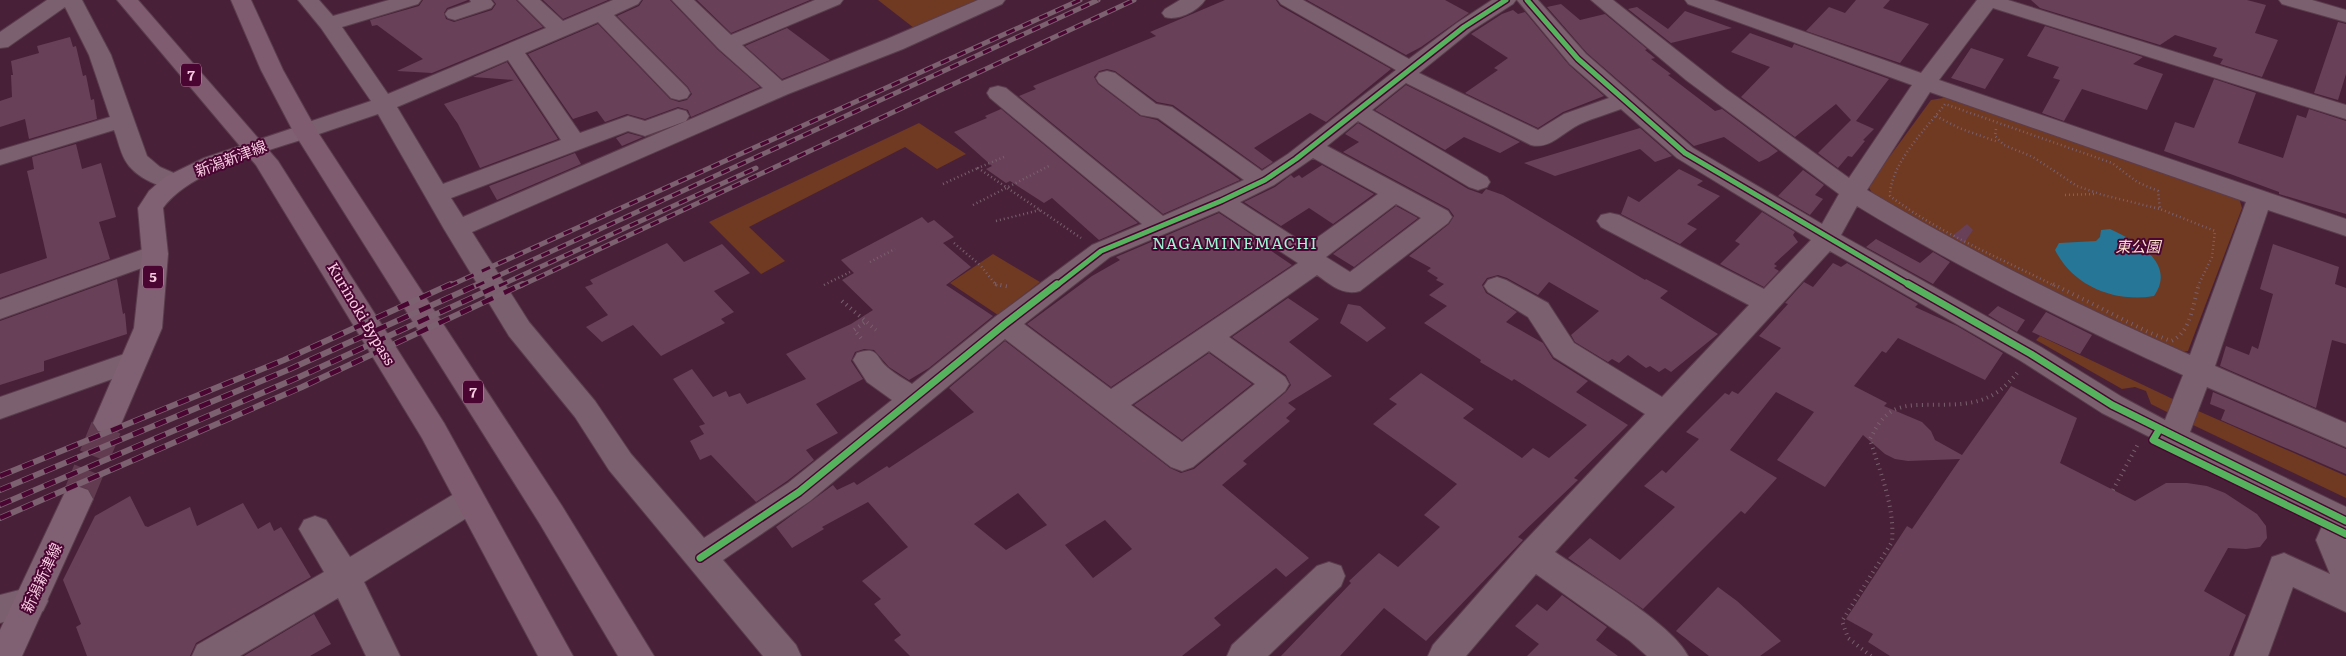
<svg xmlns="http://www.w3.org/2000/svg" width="2346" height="656" font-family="Literata,'Noto Sans JP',serif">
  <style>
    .green { fill: #703922 }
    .water { fill: #257697 }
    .building { fill: #684058; fill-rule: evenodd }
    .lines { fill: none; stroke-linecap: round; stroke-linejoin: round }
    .major-tunnel { stroke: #623b51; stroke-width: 31; stroke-dasharray: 31 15; stroke-linecap: butt }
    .minor-casing { stroke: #5b3d4e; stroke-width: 2 }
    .major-casing { stroke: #5b3d4e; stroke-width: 2 }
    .highway-casing { stroke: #5b3d4e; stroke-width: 2 }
    .path-far1 { stroke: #79606e; stroke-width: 2.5; stroke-dasharray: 1 3; stroke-linecap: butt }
    .path { stroke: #79606e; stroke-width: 4; stroke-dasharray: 1 4.5; stroke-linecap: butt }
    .minor { fill: #7b606f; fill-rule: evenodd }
    .major { fill: #806173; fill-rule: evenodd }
    .highway { fill: #7f5c70; fill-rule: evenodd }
    .rail-far1-casing { stroke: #7c6170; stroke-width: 5 }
    .rail-casing { stroke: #7c6170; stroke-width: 6 }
    .rail-far1 { stroke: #4b0532; stroke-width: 3; stroke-dasharray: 9; stroke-linecap: butt }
    .rail { stroke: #4b0532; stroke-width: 4.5; stroke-dasharray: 12; stroke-linecap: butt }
    .cycleway-far1-casing { stroke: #4b0532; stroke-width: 8 }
    .cycleway-casing { stroke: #4b0532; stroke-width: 10 }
    .cycleway-far1 { stroke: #56b35d; stroke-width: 5 }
    .cycleway { stroke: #56b35d; stroke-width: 7 }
    .labels { text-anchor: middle; stroke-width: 4; stroke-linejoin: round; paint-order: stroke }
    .shield { fill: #4b0532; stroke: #c390ac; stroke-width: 1 }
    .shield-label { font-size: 14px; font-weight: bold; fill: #f6cce1 }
    .street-label { font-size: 15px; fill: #f6cce1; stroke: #4b0532 }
    .park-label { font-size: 15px; font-style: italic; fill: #fbddce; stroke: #4b0532 }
    .neighbourhood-label { font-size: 16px; letter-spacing: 1px; fill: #9cf6d3; stroke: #4b0532 }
  </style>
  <rect width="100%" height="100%" fill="#482138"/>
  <path class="green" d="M878 0H977L914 28Z
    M1949 97 2239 198 2242 208 2188 351 2173 353 2073 304 1875 198 1868 186 1931 100Z
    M919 123 966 154 937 169 905 147 749 227 785 261 761 274 709 222Z
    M993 254 1040 282 998 315 950 283Z
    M2040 336 2177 401 2171 414 2151 404 2146 391 2135 387 2122 389 2036 340Z
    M2196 410 2346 476V498L2191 424Z"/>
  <path class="water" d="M2110 229C2136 241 2177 263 2154 296 2115 303 2073 286 2055 250L2059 243 2096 241 2100 237 2101 230Z"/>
  <path class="building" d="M423 0H468L447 8 444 13 446 19 454 22 492 10 496 4 493 0H516L543 27 432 73 397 71 423 59 377 25 372 26 370 20 419 6Z
    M543 0H608L563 19Z
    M643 0H670L718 50 760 87 691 117 688 110 678 107 645 119 627 114 605 122 597 111 573 119 528 54 598 24 670 99 679 102 687 100 692 94 688 87 617 16 639 6Z
    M697 0H810L731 33Z
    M1225 0H1276L1280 6 1391 69 1326 122 1310 113 1254 148 1273 162 1262 169 1173 105 1157 102 1115 71 1107 69 1099 71 1094 77 1098 84 1140 116 1157 120 1240 180 1163 214 1019 96 1036 89 1033 86 1156 36 1150 32Z
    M1307 0H1445L1469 13 1421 47 1406 55Z
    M1856 0H1890L1883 8 1929 24 1900 63 1806 31 1829 7 1845 13Z
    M2031 0H2247L2266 5 2255 33 2278 40 2262 77 2220 64 2223 59 2213 56 2217 48 2175 35 2160 45 2040 8Z
    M1561 4 1580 20 1605 14 1647 49 1645 50 1655 58 1651 59 1671 74 1668 75 1715 111 1722 109 1778 151 1768 158 1759 162 1724 137 1694 146 1587 53 1547 7Z
    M1637 7 1668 29 1685 11 1732 28 1671 43 1628 9Z
    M1513 10 1518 14 1525 12 1569 65 1604 96 1563 112 1538 128 1465 93 1498 70 1494 68 1508 58 1471 34 1502 14Z
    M2338 22 2346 24V74L2338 100 2314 93Z
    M2045 26 2143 57 2133 64 2163 74 2147 110 2082 89 2064 121 2042 113 2060 80 2053 78 2059 67 2027 56Z
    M787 28 830 60 782 79 745 46Z
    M1750 33 1792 48 1794 44 1889 79 1856 121 1874 129 1863 140 1865 141 1852 157 1848 156 1838 168 1818 153 1851 120 1836 104 1795 137 1741 97 1770 67 1731 52Z
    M70 37 73 47 76 46 83 76 86 75 91 100 94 99 97 119 29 139 25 119 0 127V101L12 97 11 75H13L11 61 39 53 37 46Z
    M1971 48 2004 59 1985 89 1951 78Z
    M507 62 558 139 480 168 458 124 444 104 514 80 473 77Z
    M2214 79 2256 93 2238 143 2283 158 2297 115 2306 118 2309 109 2346 121V214L2279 194V192L2233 175 2164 151 2175 122 2194 128Z
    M1406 85 1520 142 1500 153 1464 137 1445 150 1375 110Z
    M1001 109 1138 223 1099 240 1052 198 1044 203 1010 181 1006 183 986 169 992 166 954 132 987 118 985 116Z
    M1358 123 1468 189 1482 194 1486 189 1503 195 1645 280 1646 279 1668 291 1660 298 1718 334 1671 372 1665 368 1659 372 1650 366 1646 368 1628 355 1619 363 1612 359 1608 362 1575 342 1571 335 1599 311 1549 282 1538 295 1507 278 1498 275 1487 278 1482 285 1486 293 1517 312 1506 322 1543 343 1553 359 1588 381 1576 392 1628 425 1574 478 1578 480 1518 537 1523 540 1426 641 1384 608 1340 656H1281L1351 583 1349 581 1379 553 1398 567 1440 527 1424 515 1457 484 1373 424 1397 404 1389 399 1421 373 1474 409 1463 418 1522 458 1533 448 1549 458 1587 425 1514 379 1512 381 1480 362 1481 360 1424 323 1447 306 1429 295 1444 284 1436 280 1438 278 1427 271 1431 268 1409 256 1449 224 1454 216 1449 209 1343 152 1359 142 1345 134Z
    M1640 128 1672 156 1655 162 1640 149 1555 176 1524 163Z
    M628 133 643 137 622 146 616 138Z
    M76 144 82 169 101 163 116 217 99 222 110 259 0 298V274L47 258 27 171 34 169 32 157Z
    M575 153 581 164 497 200 489 186Z
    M1322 165 1374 194 1333 224 1309 208 1281 226 1244 202 1275 187 1291 175 1294 178 1299 175 1302 178Z
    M1679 169 1703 181 1697 185 1720 196 1687 224 1697 229 1680 244 1621 214 1628 196 1639 202Z
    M1803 170 1824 185 1815 195 1823 199 1810 215 1778 196Z
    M1396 206 1418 218 1354 267 1333 254Z
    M1762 212 1795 232 1793 235 1798 242 1774 264 1777 266 1774 268 1779 271 1764 287 1720 264 1740 244 1735 241Z
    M1219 213 1260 240 1258 242 1292 265 1111 387 1027 324 1092 276 1120 260 1116 257Z
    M922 217 928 223 934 220 954 237 943 243 971 267 946 285 993 316 929 368 909 380 889 367 874 350 864 349 855 352 851 361 863 379 816 404 838 433 806 450 814 460 787 481 756 502 711 455 700 460 690 441 704 434 699 426 705 424 673 379 692 369 713 397 726 391 729 397 740 393 747 404 806 379 786 354 851 324 873 310 842 280 854 273 841 260Z
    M1967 224 1973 230 1964 243 1952 236Z
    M1876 239 1920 263 1933 252 1950 262 1933 284 1866 247Z
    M667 243 684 262 722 244 750 273 714 291 734 312 721 319 725 323 661 356 633 325 602 342 586 327 608 315 585 287 593 284 590 280Z
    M2273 244 2339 267 2335 284 2346 288V344L2332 340 2316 408 2220 366 2226 346 2249 355 2252 346 2258 349 2273 294 2260 289Z
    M1833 263 1841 267 1847 263 1918 304 1915 307 1957 326 2003 353 1985 380 1898 338 1886 353 1882 351 1854 386 1887 403 1884 406 1922 422 1931 431 1935 440 1962 455 2011 386 2077 418 2060 463 2135 501 2166 483H2187L2207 486 2225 493 2257 514 2266 526 2267 538 2260 547 2246 549 2228 548 2204 591 2246 615 2229 656H1890L1868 642 1873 634 1846 619 1907 526 1912 529 1960 459 1908 461 1895 459 1885 454 1863 435 1825 487 1777 460 1814 412 1776 392 1730 450 1777 478 1745 514 1741 511 1643 609 1568 558 1590 538 1620 560 1675 507 1644 486 1662 470 1666 473 1699 439 1686 432 1725 393 1729 395 1732 391 1738 394 1781 348 1759 336 1788 304 1785 303 1804 282 1813 287Z
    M117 279 123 314 125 313 127 334 44 361V371L0 385V321Z
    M1288 298 1319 319 1289 342 1332 376 1288 403 1296 409 1286 418 1290 421 1243 461 1247 464 1222 485 1309 558 1286 577 1276 568 1214 618 1221 625 1182 656H910L894 640 901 635 874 604 881 599 862 581 908 547 868 502 822 527 824 529 792 548 776 527 833 485 837 490 854 482 857 485 887 466 889 468 974 412 949 388 1005 341 1170 468 1181 473 1194 469 1286 392 1291 385 1286 375 1232 337ZM1018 493 1047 525 1006 550 974 524ZM1105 520 1132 549 1093 578 1065 545Z
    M1348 304 1360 306 1386 328 1367 342 1340 323Z
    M1998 306 2025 320 2017 332 1988 315Z
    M2046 312 2092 335 2080 354 2032 332Z
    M1209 353 1252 384 1182 440 1134 405Z
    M2213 392 2346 449V474L2221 420 2225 410 2210 404Z
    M130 496 145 526 148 527 190 507 197 526 243 503 258 529 270 522 274 531 281 527 311 577 196 643 190 656H87L76 627 81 624 63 580 95 516Z
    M1718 587 1737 601 1781 641 1760 656H1709L1676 631Z
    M1562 595 1607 627 1596 640 1618 656H1527L1539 644 1515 626 1537 604 1547 611Z
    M314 614 331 644 310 656H244Z"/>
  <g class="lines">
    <path class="major-tunnel" d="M77 499 108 423"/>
    <defs>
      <path id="minor" d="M47 0H82L111 55 147 156 160 167 183 177 186 182 183 187C164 192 134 177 125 160 120 151 118 140 114 130L0 165V150L110 117 89 55 65 7 8 47 0 48V32Z
        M298 0H319L333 16 389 0H421L418 4 342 27 388 94 546 28 518 0H540L563 21 613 0H641L638 4 614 15 687 88 690 93 687 98 679 100 671 98 598 22 525 53 580 133 628 116 645 121 678 109 686 111 689 116 686 121 645 136 628 131 451 198 463 217 763 88 719 49 672 0H694L731 35 815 0H843L840 4 742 45 782 81 887 39 978 0H1005L1002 4 903 49 788 94 472 232 529 322 595 401 631 454 704 538 788 483 892 400 867 382 853 360 857 353C879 346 875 357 888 368 895 374 904 379 912 384L995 317 1092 245 1142 224 990 98 987 93 990 88 998 86 1006 88 1163 216 1244 180 1158 118 1141 115 1099 83 1096 78 1099 73 1107 71 1115 73 1156 104 1172 107 1262 171 1288 154 1396 70 1281 4 1278 0H1303L1409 59 1457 23 1492 0H1516L1513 4 1471 31 1419 73 1538 130 1564 114 1609 98 1570 64 1517 0H1538L1586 54 1693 148 1822 224 1839 194 1686 80 1591 0H1613L1726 89 1849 178 1912 85 1688 4 1685 0H1714L1921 73 1977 0H2008L2346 105V119L1993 8 1939 80 2346 219V236L2268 210 2215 366 2346 423V447L2207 387 2190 432 2346 507V612L2293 587 2268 656H2234L2272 557 2284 553 2330 574 2316 540 2323 524 2102 413 2021 361 1830 251 1555 552C1587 574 1673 624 1688 656H1647L1630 641 1536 574 1466 656H1428L1433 645 1522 544 1645 414 1554 357 1528 317 1488 292 1484 286 1488 280 1497 277 1506 280 1548 303 1574 343 1662 397 1749 305 1601 227 1597 221 1601 215 1610 213 1619 215 1764 289 1811 240 1677 158 1621 109C1608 114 1593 118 1580 124 1563 132 1550 150 1531 145L1406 83 1372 110 1487 177 1490 182 1487 187 1478 190 1469 187 1358 121 1327 146 1448 211 1452 217 1448 223 1360 291C1343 296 1331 285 1317 275L1229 337 1285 377 1289 384 1285 391 1193 467 1182 471 1171 467 1005 339 810 501 723 560 796 645 801 656H763L609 470 575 417 509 336 444 229 378 114 313 136 305 138 297 136 293 131 297 126 371 101 321 28ZM508 60 561 140 443 184 397 107ZM1930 92 2246 202 2190 355C2079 306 1971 252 1867 190ZM1313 158 1378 194 1307 245 1240 202 1274 185ZM1396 204 1421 218 1350 272 1326 257ZM1857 206C1962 270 2071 324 2183 375L2165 420 2122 397 2041 347 1841 235ZM1219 211 1298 263 1111 389 1024 324 1110 257ZM1209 351 1255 384 1182 442 1131 405Z
        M470 0H491L494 4 491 8 455 20 448 18 445 14 448 10 471 2Z
        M1180 0H1205C1198 11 1178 21 1165 17L1162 13 1165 9Z
        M2279 0H2312L2346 10V22L2282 4Z
        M155 245 164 248 168 254 164 260 0 319V300Z
        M133 351 143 354 147 361 143 368 0 419V397Z
        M470 487 481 491 486 500 481 509 364 582 400 656H366L338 598 240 656H192L197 645 324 572 299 529 304 520 315 516 326 520 350 557 459 491Z
        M1329 562 1341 566 1345 576 1341 586 1268 656H1227L1232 645 1317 566Z
        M31 587 43 591 48 601 43 611 0 623V595Z"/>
      <path id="major" d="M305 124 313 126 317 131 313 136C269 151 190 170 163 208L168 254 162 328 118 431 108 434 98 431 93 423 134 328 142 254 138 208 149 191 165 177 204 158Z
        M77 486 88 490 93 499 22 656H0V630L66 490Z"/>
      <path id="highway" d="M117 0H138L278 161 444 423 573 656H538L422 438 256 165Z
        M231 0H251L283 70 317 131 562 506 654 656H618L540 524 293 131 261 70Z"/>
    </defs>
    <use href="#minor" class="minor-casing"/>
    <use href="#major" class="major-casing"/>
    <use href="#highway" class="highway-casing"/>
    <path class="path-far1" d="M1936 116 1959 128 1998 142
      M1996 129 1995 136 2004 145 2033 157 2077 186 2103 195 2160 209
      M1004 157 978 168 1081 238
      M943 184 978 168
      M2065 195 2095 194
      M973 205 1049 166
      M996 221 1040 210
      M954 243 981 266 996 285 1000 286
      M870 262 895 249
      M824 285 852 271
      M2055 286C2000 258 1939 233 1890 196 1890 164 1926 129 1945 104L2112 163 2137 182 2158 191 2160 209 2215 231 2212 257 2198 286"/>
    <path class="path" d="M995 284 1010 287
      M2053 284 2148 332 2171 341C2191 333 2193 303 2199 284
      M842 301 876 330
      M861 338 854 330 865 322
      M2113 490 2138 444
      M1871 656 1848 638 1842 621 1892 542C1895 506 1880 473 1870 439 1875 430 1879 421 1888 414 1896 407 1909 405 1920 405 1961 404 1989 409 2017 373"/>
    <use href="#minor" class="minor"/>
    <use href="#major" class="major"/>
    <use href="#highway" class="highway"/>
    <defs>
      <path id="rail-far1" d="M449 286 1080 0
        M476 286 1098 0
        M499 286 756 168
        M520 286 1134 0"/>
      <path id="rail" d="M0 476 284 360 451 284
        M0 490 290 369 479 284
        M0 505 297 378 502 284
        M0 518 302 387 523 284"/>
    </defs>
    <use href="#rail-far1" class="rail-far1-casing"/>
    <use href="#rail" class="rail-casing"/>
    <use href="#rail-far1" class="rail-far1"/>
    <use href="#rail" class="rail"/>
    <defs>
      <path id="cycleway-far1" d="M1527 0 1578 59 1685 153 1911 286
        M1056 286 1101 251 1221 201 1265 180 1296 159 1464 27 1506 0"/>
      <path id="cycleway" d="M1908 284 2031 354 2112 405 2346 521
        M2159 430 2153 440 2346 534
        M700 558 799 492 1005 324 1057 284"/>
    </defs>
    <use href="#cycleway-far1" class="cycleway-far1-casing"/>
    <use href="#cycleway" class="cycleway-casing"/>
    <use href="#cycleway-far1" class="cycleway-far1"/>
    <use href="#cycleway" class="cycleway"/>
  </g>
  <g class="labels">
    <g class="shield">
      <rect x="181" y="63.5" width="20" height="23" rx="4"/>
      <rect x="143" y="265.5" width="20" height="23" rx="4"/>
      <rect x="463" y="380.5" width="20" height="23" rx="4"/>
    </g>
    <g class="shield-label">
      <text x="191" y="80">7</text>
      <text x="153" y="282">5</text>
      <text x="473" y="397">7</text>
    </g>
    <g class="street-label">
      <text transform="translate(231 159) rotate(-21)" y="5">新潟新津線</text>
      <text transform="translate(361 314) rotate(59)" y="5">Kurinoki Bypass</text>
      <text transform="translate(42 578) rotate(-65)" y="5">新潟新津線</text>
    </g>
    <g class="park-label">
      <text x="2138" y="252">東公園</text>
    </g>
    <g class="neighbourhood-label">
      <text x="1235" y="249">NAGAMINEMACHI</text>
    </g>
  </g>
</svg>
